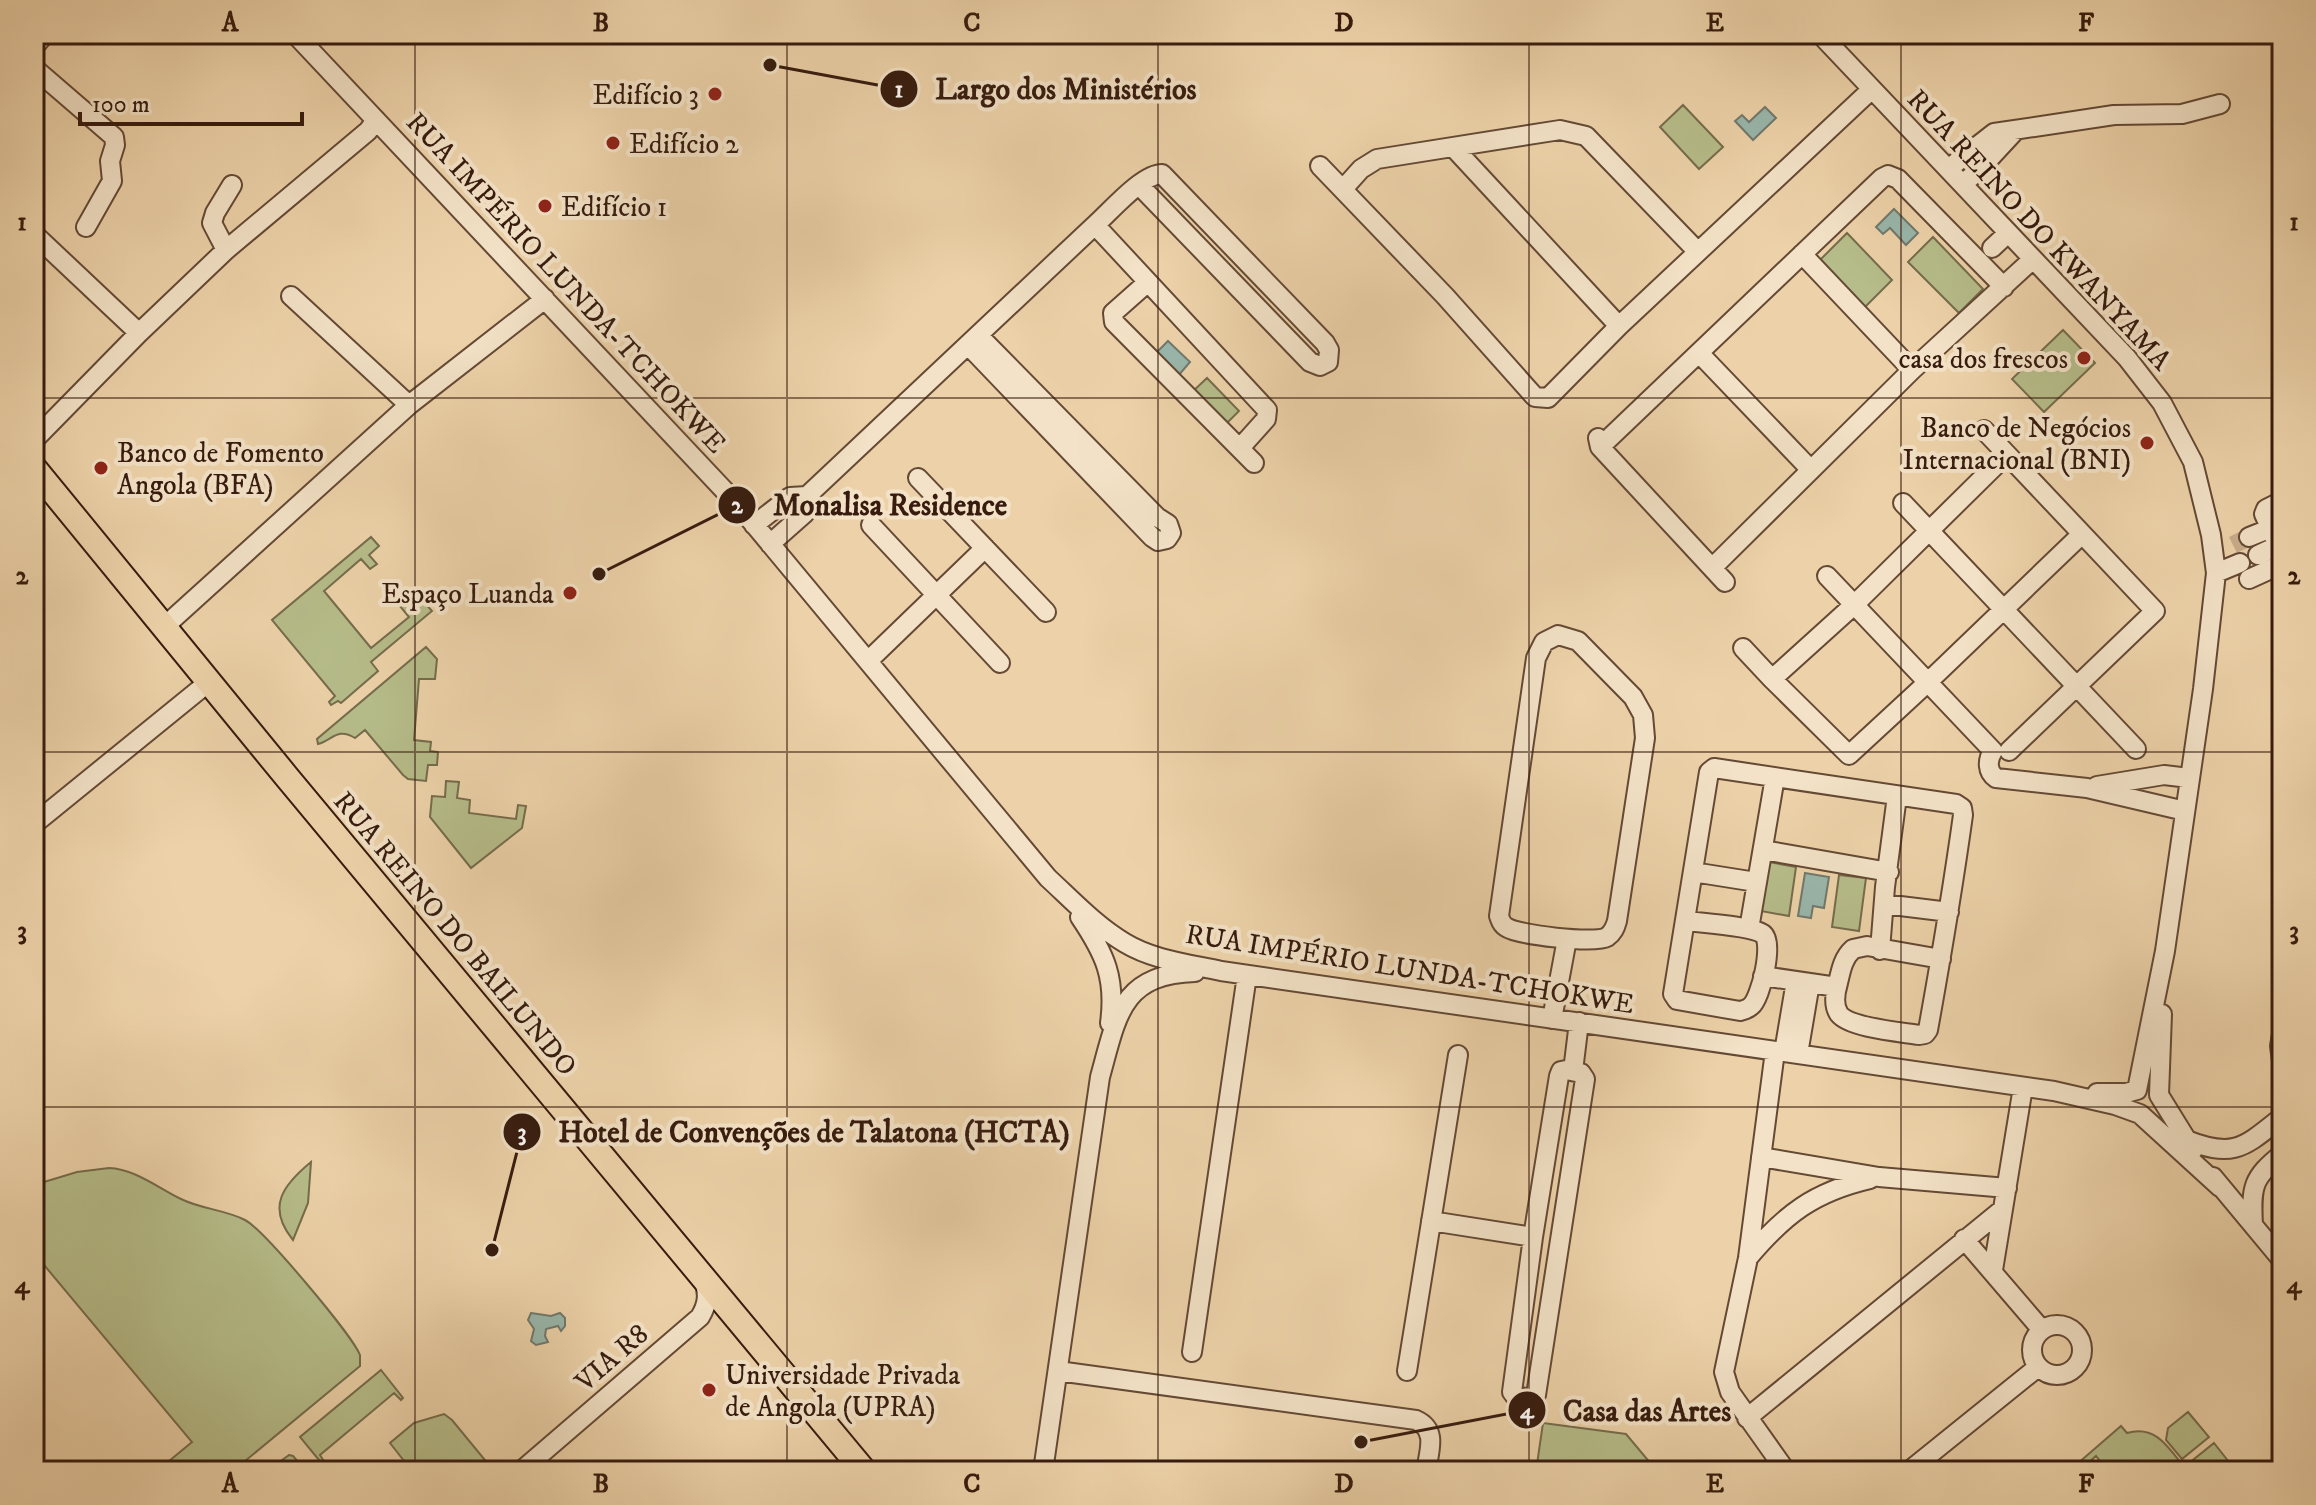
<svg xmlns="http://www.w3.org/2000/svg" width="2316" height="1505" font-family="'IM FELL DW Pica',serif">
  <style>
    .green { fill: #b6bd8a; stroke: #766c4c; stroke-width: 2 }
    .water { fill: #99b7ac; stroke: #71796d; stroke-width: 2 }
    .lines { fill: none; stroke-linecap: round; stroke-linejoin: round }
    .minor-tunnel { stroke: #c8ad8a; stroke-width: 18; stroke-dasharray: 18 9; stroke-linecap: butt }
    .minor-casing { stroke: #644935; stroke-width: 22 }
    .major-casing { stroke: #361b0e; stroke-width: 28 }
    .minor { stroke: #f3e2c7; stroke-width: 18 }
    .major { stroke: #edd2a9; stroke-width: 24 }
    .grid { fill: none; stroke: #361b0e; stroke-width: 2; stroke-opacity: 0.55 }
    .poi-dot { fill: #8f2418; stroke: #f3e2c7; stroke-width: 3 }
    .labels { text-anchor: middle; stroke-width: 8; stroke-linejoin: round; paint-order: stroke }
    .poi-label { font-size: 28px; fill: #361b0e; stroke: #f3e2c7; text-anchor: end }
    .street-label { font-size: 28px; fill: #361b0e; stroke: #f3e2c7 }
    .leader { fill: none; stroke: #361b0e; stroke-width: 3 }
    .callout-dot { fill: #361b0e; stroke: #f3e2c7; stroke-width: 3 }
    .mark-label { font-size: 24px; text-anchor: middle; font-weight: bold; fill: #fff }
    .callout-label { font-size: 30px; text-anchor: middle; font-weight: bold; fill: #361b0e; stroke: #f3e2c7; stroke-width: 8; stroke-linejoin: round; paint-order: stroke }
    .neatline { fill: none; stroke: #361b0e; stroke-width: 3 }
    .grid-label { font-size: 26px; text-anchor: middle; font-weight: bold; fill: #361b0e }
  </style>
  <rect width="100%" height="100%" fill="#edd2a9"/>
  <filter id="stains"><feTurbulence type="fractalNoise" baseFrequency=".0025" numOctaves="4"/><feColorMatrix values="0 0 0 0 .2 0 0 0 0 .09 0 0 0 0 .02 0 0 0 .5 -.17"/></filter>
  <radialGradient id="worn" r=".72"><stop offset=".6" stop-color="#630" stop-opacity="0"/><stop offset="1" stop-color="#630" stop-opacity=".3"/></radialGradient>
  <path class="green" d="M1683 105 1723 147 1699 169 1660 127Z
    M1847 233 1892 280 1865 307 1819 261Z
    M1933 237 1983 289 1959 313 1908 262Z
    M2063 330 2095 363 2044 412 2012 379Z
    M1207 378 1239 411 1222 428 1190 394Z
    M371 537 379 546 369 555 377 564 370 569 361 559 324 591 371 648 409 617 399 605 407 599 415 609 424 602 432 611 371 662 378 671 341 703 338 701 331 705 329 702 335 696 272 620Z
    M426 647 437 659 435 679H419L414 740 431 742 430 751 438 752 437 765H428L426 781 408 779 403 775 365 730 355 738C337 727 333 740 318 744L317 739Z
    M446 781 459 782 457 798 470 800 469 813 516 819 518 805 526 806 522 828 471 868 430 817 432 796 445 797Z
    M1769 862 1796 867 1789 916 1761 911Z
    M1839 875 1866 878 1859 931 1832 927Z
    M311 1162 308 1203 293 1240C266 1207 283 1185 311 1162Z
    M109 1168C135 1169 158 1188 181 1199 201 1209 226 1210 245 1220 264 1230 352 1335 360 1355V1366L354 1371 233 1471H196L190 1464 180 1471H157L192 1442 34 1253V1185L77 1172Z
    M381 1370 403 1398 401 1400 394 1393 320 1455 325 1463 323 1465 300 1437Z
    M2188 1412 2209 1437 2182 1459 2166 1440 2168 1428Z
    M444 1414 452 1420 494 1471H412L390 1443 414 1423Z
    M1543 1423 1626 1434 1657 1471H1536Z
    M2121 1426 2127 1433C2157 1424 2170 1450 2187 1471H2108L2096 1456 2087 1464 2092 1471H2083L2077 1464Z
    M2214 1443 2236 1471H2194L2188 1464Z
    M289 1455 293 1456 306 1471H267Z"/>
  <path class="water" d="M1765 107 1776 118 1753 140 1735 121 1742 115 1749 122Z
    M1894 209 1918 233 1906 245 1890 228 1883 234 1876 227Z
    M1168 341 1190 362 1178 376 1155 354Z
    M1805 873 1829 877 1824 908 1813 906 1811 918 1798 916Z
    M531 1313 551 1316 560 1313 565 1318V1326L561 1331 558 1326 546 1329 545 1336 548 1342 536 1345 531 1341 534 1329 528 1320Z"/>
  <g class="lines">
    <path class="minor-tunnel" d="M2233 545 2249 537"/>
    <defs>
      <path id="minor" d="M295 34 738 505 1048 878C1072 900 1096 926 1125 943 1153 960 1189 964 1221 971L2054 1091 2115 1105 2140 1114 2220 1187
        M1820 34 2127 358 2162 403 2193 462 2211 535 2216 573 2203 689 2165 951 2137 1090 2126 1093H2097
        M34 47 45 34
        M34 68 114 137 115 145 110 161 112 181 86 227
        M1453 147 1619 326
        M1990 158 2015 131
        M1320 166 1445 296 1535 397 1548 398 1619 326 1872 89
        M1948 169 1994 133 2114 115 2182 114 2220 104
        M1963 184 1981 168
        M1343 189 1361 169 1377 159 1560 130 1586 136 1698 252
        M1095 225 1267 410 1266 419 1240 448
        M34 234 139 333
        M1992 248 2008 233
        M226 250 212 223 215 213 232 185
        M1802 254 1912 370
        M1148 282 1113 313 1114 322 1254 463
        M291 296 409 405
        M968 345 1152 537 1158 541 1167 539 1171 533 1168 524 1157 517 978 335
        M1700 354 1811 470
        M1984 430 2155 611 2009 751
        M1598 438 1600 447 1725 582
        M34 440 139 333 226 250 368 131 376 120
        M1600 447 1882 178 1888 175 1898 179 2004 287
        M918 478 1046 612
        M2282 501 2266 509 2264 514 2282 555
        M1903 503 2136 749
        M754 525 790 497 807 496
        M871 525 1000 663
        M2249 537 2269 529
        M770 544 805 513 807 496 1095 225C1110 212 1142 174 1162 174L1325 343 1329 350 1328 362 1320 366 1310 362 1139 185
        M2258 555 2277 546
        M1713 567 1912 370 2033 259
        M2216 573 2240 563
        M1827 576 1993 751
        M2249 579 2282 564
        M165 626 409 405 545 299
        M1558 635 1578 641 1633 697 1643 715 1645 738 1617 921C1615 928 1613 933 1607 937 1595 944 1517 935 1506 927 1501 924 1501 921 1499 916L1536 658 1544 642Z
        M1743 648 1772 679 1855 604 2006 455
        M868 661 985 548
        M1772 679 1849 755 1927 683 2081 535
        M1993 751C1987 760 1987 772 1996 778L2087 788 2185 811
        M2097 786 2164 775 2189 778
        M34 824 210 681
        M1763 850 1889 872
        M1693 872 1756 882
        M1884 904 1949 912
        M1080 917C1105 954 1116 978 1110 1023
        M1687 921C1702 923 1752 926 1763 934 1774 942 1761 998 1751 1006 1748 1009 1744 1010 1740 1011L1677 1000 1673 994 1709 772 1714 768 1956 804 1962 808 1963 815C1953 887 1941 958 1928 1030L1925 1034 1919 1035C1901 1032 1850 1028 1839 1014 1833 1005 1835 993 1838 983 1841 970 1843 958 1853 949L1867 946 1941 959
        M1749 929 1775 777
        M1880 950 1885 887 1897 796
        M1763 976 1837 987
        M2162 1014 2159 1095 2193 1150
        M1552 1019 1567 939
        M2282 1034 2280 1046 2282 1061
        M1775 1051 1748 1258 1724 1372 1730 1392 1786 1471
        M1784 1052 1796 981
        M1798 1054 1810 983
        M1566 1070 1581 1073 1585 1079 1536 1395 1531 1399 1515 1396 1512 1392 1533 1237 1559 1076 1561 1071Z
        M1573 1071 1579 1022
        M2184 1139C2234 1159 2243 1148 2282 1117
        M1761 1157 1879 1177 2007 1188
        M2213 1177 2282 1260
        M1431 1221 1533 1237
        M2253 1225C2251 1187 2252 1178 2282 1154
        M1964 1239 2042 1330
        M1748 1258C1785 1214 1814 1192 1870 1179
        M1993 1270 2023 1087
        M2032 1350a25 25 0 1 1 50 0a25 25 0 1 1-50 0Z
        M1192 1352 1247 975
        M1058 1371 1416 1420C1438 1430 1429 1451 1426 1471
        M1407 1371 1458 1055
        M1747 1418 2003 1209
        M521 1471 700 1317C708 1304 709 1293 703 1279
        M1043 1471 1100 1077C1117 1016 1121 974 1195 972
        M1909 1471 2038 1367"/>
      <path id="major" d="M34 468 286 776 864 1471"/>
    </defs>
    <use href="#minor" class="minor-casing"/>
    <use href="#major" class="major-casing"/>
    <use href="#minor" class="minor"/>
    <use href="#major" class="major"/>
  </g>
  <path class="grid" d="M415 34V1471M787 34V1471M1158 34V1471M1529 34V1471M1901 34V1471M34 398H2282M34 752H2282M34 1107H2282"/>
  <g class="poi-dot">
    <circle cx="715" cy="94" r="8"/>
    <circle cx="613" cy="143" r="8"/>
    <circle cx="545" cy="206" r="8"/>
    <circle cx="2084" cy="358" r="8"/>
    <circle cx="2147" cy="443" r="8"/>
    <circle cx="101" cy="468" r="8"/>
    <circle cx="570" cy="593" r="8"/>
    <circle cx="709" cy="1390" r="8"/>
  </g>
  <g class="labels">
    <g class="poi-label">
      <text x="699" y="104">Edifício 3</text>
      <text x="629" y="153" text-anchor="start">Edifício 2</text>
      <text x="561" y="216" text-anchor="start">Edifício 1</text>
      <text x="2068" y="368">casa dos frescos</text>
      <text x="2131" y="437">Banco de Negócios<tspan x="2131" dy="32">Internacional (BNI)</tspan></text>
      <text x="117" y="462" text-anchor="start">Banco de Fomento<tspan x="117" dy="32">Angola (BFA)</tspan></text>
      <text x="554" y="603">Espaço Luanda</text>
      <text x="725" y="1384" text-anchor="start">Universidade Privada<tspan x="725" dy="32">de Angola (UPRA)</tspan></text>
    </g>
    <g class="street-label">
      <text transform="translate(2040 229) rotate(47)" y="10">RUA REINO DO KWANYAMA</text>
      <text transform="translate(567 282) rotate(47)" y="10">RUA IMPÉRIO LUNDA-TCHOKWE</text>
      <text transform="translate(456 933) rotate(50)" y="10">RUA REINO DO BAILUNDO</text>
      <text transform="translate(1410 968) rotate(9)" y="10">RUA IMPÉRIO LUNDA-TCHOKWE</text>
      <text transform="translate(611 1357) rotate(-41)" y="10">VIA R8</text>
    </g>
  </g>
  <path class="leader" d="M770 65L899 89M599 574L737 505M492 1250L522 1132M1361 1442L1527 1410"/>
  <g class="callout-dot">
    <circle cx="770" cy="65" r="8"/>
    <circle cx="599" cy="574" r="8"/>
    <circle cx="492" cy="1250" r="8"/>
    <circle cx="1361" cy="1442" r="8"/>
    <circle cx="899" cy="89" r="20"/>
    <circle cx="737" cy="505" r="20"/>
    <circle cx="522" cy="1132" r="20"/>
    <circle cx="1527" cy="1410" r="20"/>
  </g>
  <g class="mark-label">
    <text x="899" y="97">1</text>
    <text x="737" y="513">2</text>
    <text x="522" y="1140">3</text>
    <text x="1527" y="1418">4</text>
  </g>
  <g class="callout-label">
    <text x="1066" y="99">Largo dos Ministérios</text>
    <text x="890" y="515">Monalisa Residence</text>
    <text x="814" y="1142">Hotel de Convenções de Talatona (HCTA)</text>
    <text x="1647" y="1421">Casa das Artes</text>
  </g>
  <rect width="2316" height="1505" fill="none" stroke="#edd2a9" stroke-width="88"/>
  <path d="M80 112v12h222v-12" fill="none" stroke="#361b0e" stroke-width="4"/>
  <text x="92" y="112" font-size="24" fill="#361b0e" stroke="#f3e2c7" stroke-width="6" paint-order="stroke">100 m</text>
  <rect x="44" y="44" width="2228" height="1417" class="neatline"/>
  <g class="grid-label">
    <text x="230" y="31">A</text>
    <text x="601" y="31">B</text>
    <text x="972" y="31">C</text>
    <text x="1344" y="31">D</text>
    <text x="1715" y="31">E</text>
    <text x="2086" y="31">F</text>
    <text x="22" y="230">1</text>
    <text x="2294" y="230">1</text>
    <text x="22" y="584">2</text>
    <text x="2294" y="584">2</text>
    <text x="22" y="939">3</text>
    <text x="2294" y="939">3</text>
    <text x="22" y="1293">4</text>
    <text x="2294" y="1293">4</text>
    <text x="230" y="1492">A</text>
    <text x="601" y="1492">B</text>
    <text x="972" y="1492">C</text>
    <text x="1344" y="1492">D</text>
    <text x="1715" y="1492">E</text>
    <text x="2086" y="1492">F</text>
  </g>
  <rect width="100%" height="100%" filter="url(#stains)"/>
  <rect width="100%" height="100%" fill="url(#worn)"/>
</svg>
